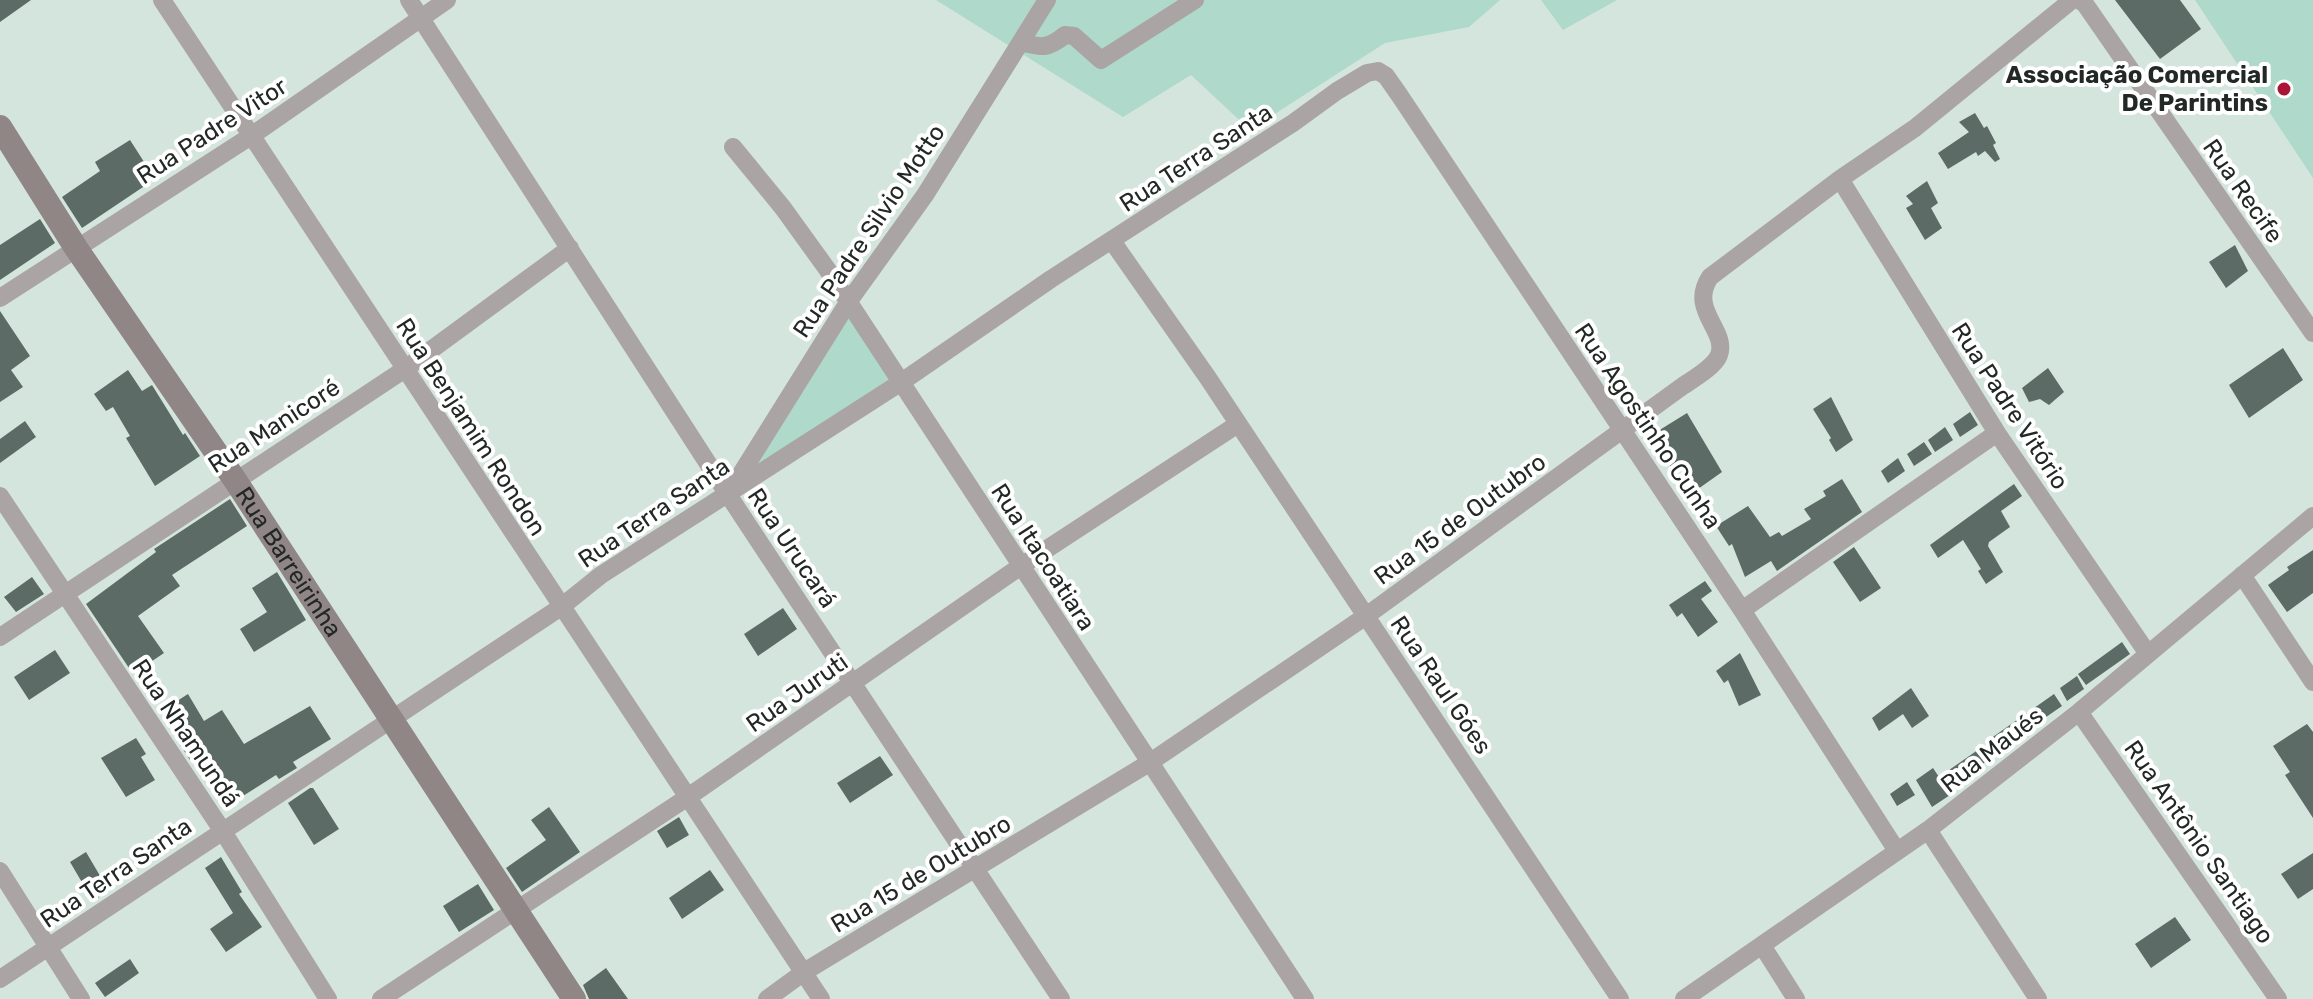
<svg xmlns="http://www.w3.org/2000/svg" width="2313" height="999" font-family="Rubik,sans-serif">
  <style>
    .green { fill: #afd9ca }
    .building { fill: #5c6b65 }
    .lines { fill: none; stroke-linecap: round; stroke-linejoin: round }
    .street { stroke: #aba4a4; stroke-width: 18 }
    .secondary { stroke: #918686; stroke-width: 24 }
    .poi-dot { fill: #aa1437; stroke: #fff; stroke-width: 3 }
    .labels { text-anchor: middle; stroke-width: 8; stroke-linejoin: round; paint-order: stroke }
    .poi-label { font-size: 24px; font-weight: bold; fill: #222825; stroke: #fff; text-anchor: end }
    .street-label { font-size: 24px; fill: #222825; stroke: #fff }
  </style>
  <rect width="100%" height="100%" fill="#d4e5de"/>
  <path class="green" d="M936 0H1500L1469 27 1385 43 1250 130 1191 75 1123 117Z
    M1541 0H1617L1563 30Z
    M2195 0H2313V178Z
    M848 306 900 383 727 493Z"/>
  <path class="building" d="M0 0H31L0 22Z
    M2115 0H2180L2201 29 2160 59Z
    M1975 113 1984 128 1987 126 1996 143 1993 145 2000 159 1995 162 1985 151 1978 156 1976 152 1948 169 1938 153 1969 132 1959 122Z
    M130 140 155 179 82 228 62 197 100 171 95 162Z
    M1927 181 1938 203 1931 208 1942 228 1925 240 1906 208 1913 204 1906 196Z
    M40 219 55 243 0 280V245Z
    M2235 245 2248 271 2226 288 2209 262Z
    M0 311 30 356 11 370 23 387 0 402Z
    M2283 348 2303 380 2249 418 2229 385Z
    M2048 368 2064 392 2049 405 2040 399 2029 402 2022 388Z
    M128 370 142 391 152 385 183 435 185 433 200 456 155 486 126 438 130 436 113 407 106 411 94 394Z
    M1831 397 1853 440 1836 452 1829 440 1831 438 1813 409Z
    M1970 412 1978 425 1960 437 1953 424Z
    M1687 413 1722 472 1698 489 1685 468 1675 474 1668 462 1674 458 1658 431Z
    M25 421 36 437 0 463V439Z
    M1945 427 1953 440 1935 452 1928 440Z
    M1924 442 1932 454 1914 466 1907 454Z
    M1898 458 1905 471 1888 483 1881 471Z
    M1842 479 1862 512 1777 571 1771 561 1745 577 1732 544 1729 546 1716 526 1748 506 1770 537 1779 532 1782 536 1811 519 1804 509 1826 496 1823 491Z
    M2014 484 2022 496 2001 511 2010 527 1989 542 1988 546 2003 572 1986 584 1978 571 1981 569 1963 540 1938 558 1930 545Z
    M230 499 247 526 172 575 180 586 138 616 164 653 133 674 86 604 156 552 154 549Z
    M1854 547 1881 588 1860 602 1833 562Z
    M2313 550V593L2287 612 2268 585 2289 570 2287 567Z
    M277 572 306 620 254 652 240 629 267 612 252 588Z
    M32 577 44 594 16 612 4 597Z
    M1705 581 1712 591 1701 599 1718 622 1698 637 1682 613 1677 617 1669 605Z
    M783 608 797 629 758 656 744 634Z
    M2122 642 2130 654 2086 685 2078 674Z
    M55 650 70 673 29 700 14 677Z
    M1740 653 1761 695 1739 706 1728 680 1724 683 1716 671Z
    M2077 676 2084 689 2067 701 2060 688Z
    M1911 688 1929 716 1912 728 1903 714 1879 731 1872 718Z
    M188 694 204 721 222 710 244 744 310 706 331 739 293 762 297 768 279 779 276 775 235 801 203 750 190 760 177 740 180 738 163 710Z
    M2054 694 2062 706 1997 751 1990 739Z
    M2307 724 2313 732V818L2285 775 2290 772 2273 746Z
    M136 738 146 754 141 757 155 780 126 797 101 758Z
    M1985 745 1993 757 1946 789 1950 795 1932 807 1916 780 1933 768 1939 777Z
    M880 756 893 775 850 803 837 783Z
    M1907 782 1915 795 1897 806 1890 794Z
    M310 788H313L339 829 314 845 288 803Z
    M549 807 580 852 522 892 506 868 546 840 531 820Z
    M679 817 689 835 667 848 657 831Z
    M86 852 109 891 93 901 70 862Z
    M2313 853V889L2298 899 2281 874Z
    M221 857 242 892 239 894 262 927 226 952 210 929 233 913 205 868Z
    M710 870 724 890 682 919 669 898Z
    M478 884 494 910 459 932 443 906Z
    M2175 917 2191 940 2151 968 2135 944Z
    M130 959 139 973 105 997 95 983Z
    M606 968 628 999H589L583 985Z"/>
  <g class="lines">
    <path class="street" d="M162 0 821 999
      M409 0 727 493 1061 999
      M2079 0 2085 4 2313 333
      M1021 42C1041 48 1048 49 1065 35L1074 36 1101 60 1195 0
      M733 147 783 208 827 269 1305 999
      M1840 179 1997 433 2148 654
      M1112 241 1208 378 1620 999
      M0 298 251 136 447 0
      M734 485 849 301 925 195 1047 0
      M0 496 222 830 328 999
      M2242 575 2313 682
      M1742 610 1997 433
      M0 637 405 369 570 248
      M2079 712 2278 999
      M1928 830 2038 999
      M0 871 81 999
      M1763 947 1796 999
      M0 979 561 607 601 575 900 383 1051 279 1293 123 1337 91 1367 73 1378 71 1386 76 1400 96 1742 610 1897 851
      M381 999 688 797 1021 566 1238 424
      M767 999 804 972 1149 763 1366 616 1680 388C1691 380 1714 368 1719 355 1728 330 1688 310 1710 277L1840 179 1915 128 2072 0
      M1684 999 1928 830 2079 712 2313 516"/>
    <path class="secondary" id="s1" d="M0 127 76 248 235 480 574 999"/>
  </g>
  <circle class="poi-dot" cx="2284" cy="89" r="8"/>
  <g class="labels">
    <g class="poi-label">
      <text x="2268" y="83">Associação Comercial<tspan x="2268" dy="28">De Parintins</tspan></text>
    </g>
    <g class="street-label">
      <text transform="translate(212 131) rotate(-33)" y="8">Rua Padre Vitor</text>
      <text transform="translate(1196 158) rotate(-33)" y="8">Rua Terra Santa</text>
      <text transform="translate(2243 191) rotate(55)" y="8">Rua Recife</text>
      <text transform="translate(869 231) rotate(-56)" y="8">Rua Padre Silvio Motto</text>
      <text transform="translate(2010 406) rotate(57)" y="8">Rua Padre Vitório</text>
      <text transform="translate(274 426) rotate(-33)" y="8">Rua Manicoré</text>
      <text transform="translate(1648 426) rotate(56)" y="8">Rua Agostinho Cunha</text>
      <text transform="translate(471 427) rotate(57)" y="8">Rua Benjamim Rondon</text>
      <text transform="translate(654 513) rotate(-34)" y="8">Rua Terra Santa</text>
      <text transform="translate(1460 519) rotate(-36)" y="8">Rua 15 de Outubro</text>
      <text transform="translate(792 548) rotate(56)" y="8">Rua Urucará</text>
      <text transform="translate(1043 557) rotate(57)" y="8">Rua Itacoatiara</text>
      <text dy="8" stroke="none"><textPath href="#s1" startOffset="522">Rua Barreirinha</textPath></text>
      <text transform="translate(1441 685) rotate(56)" y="8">Rua Raul Góes</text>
      <text transform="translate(797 693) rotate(-35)" y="8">Rua Juruti</text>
      <text transform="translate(186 733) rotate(56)" y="8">Rua Nhamundá</text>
      <text transform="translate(1992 750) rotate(-38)" y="8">Rua Maués</text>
      <text transform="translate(2199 842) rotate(55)" y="8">Rua Antônio Santiago</text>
      <text transform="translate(116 873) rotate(-34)" y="8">Rua Terra Santa</text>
      <text transform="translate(921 874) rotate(-31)" y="8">Rua 15 de Outubro</text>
    </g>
  </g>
</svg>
